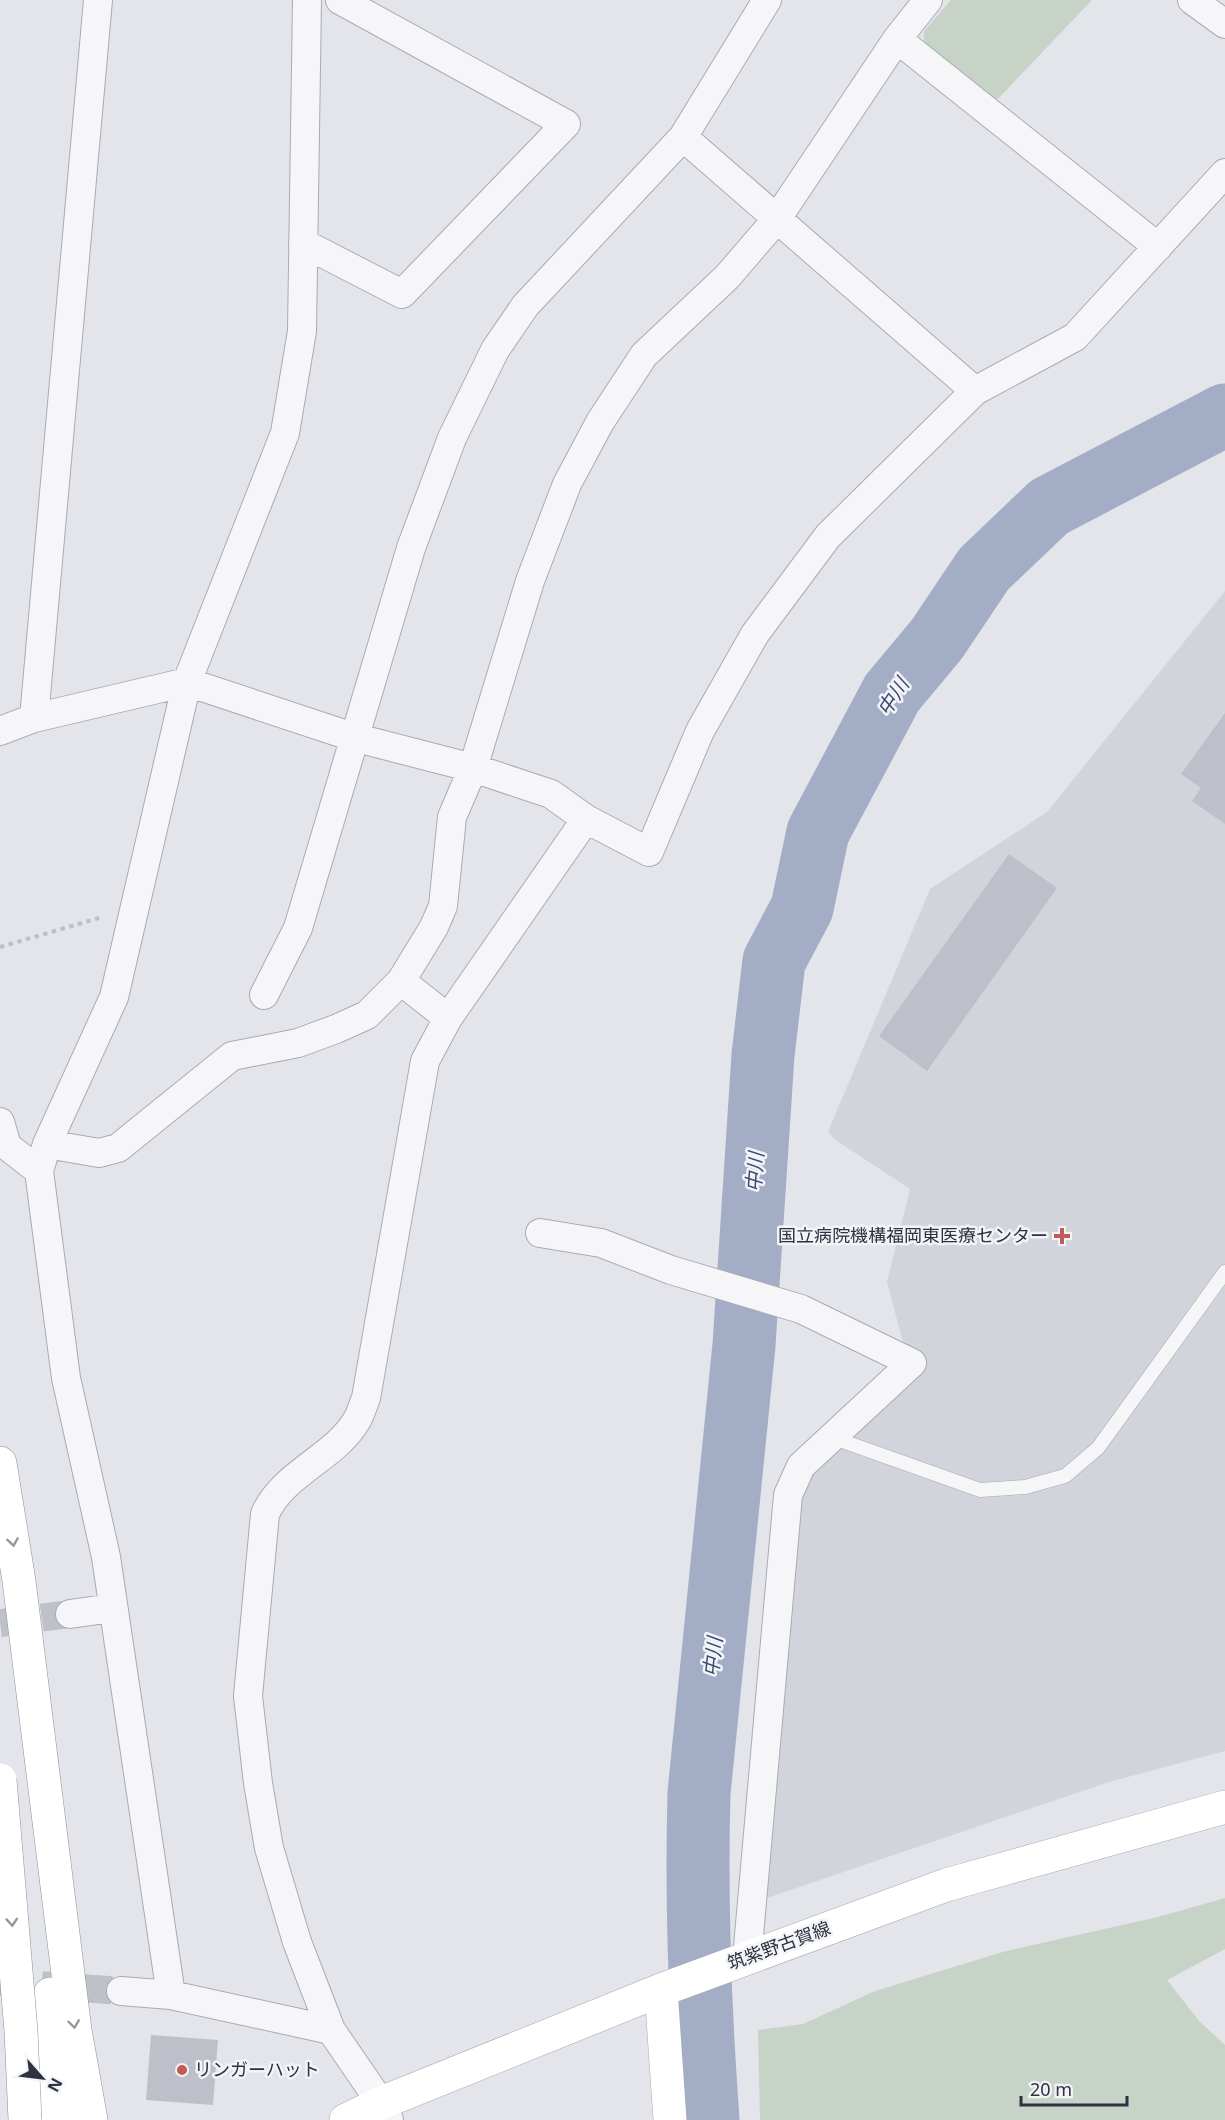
<svg xmlns="http://www.w3.org/2000/svg" width="1225" height="2120" font-family="'Noto Sans','Noto Sans JP',sans-serif">
  <style>
    .built { fill: #d2d4db }
    .green { fill: #c6d3c6 }
    .lines { fill: none; stroke-linecap: round; stroke-linejoin: round }
    .river { stroke: #a3adc6; stroke-width: 63 }
    .building { fill: #bec0c9 }
    .street-tunnel { stroke: #bfc1c8; stroke-width: 28; stroke-dasharray: 28 14; stroke-linecap: butt }
    .lane-casing { stroke: #a9abb4; stroke-width: 15 }
    .street-casing { stroke: #a9abb4; stroke-width: 30 }
    .secondary-casing { stroke: #a9abb4; stroke-width: 34 }
    .primary-casing { stroke: #a4a8b4; stroke-width: 34 }
    .highway-casing { stroke: #8c909f; stroke-width: 34 }
    .path { stroke: #bebfc5; stroke-width: 4; stroke-dasharray: 4.5 4.5; stroke-linecap: butt }
    .lane { stroke: #f6f6f9; stroke-width: 14 }
    .street { stroke: #f6f6f9; stroke-width: 28 }
    .secondary { stroke: #fff; stroke-width: 33 }
    .primary { stroke: #fff; stroke-width: 33 }
    .highway { stroke: #fff; stroke-width: 33 }
    .highway-bridge-casing { stroke: #8c909f; stroke-width: 34; stroke-linecap: butt }
    .highway-bridge { stroke: #fff; stroke-width: 33 }
    .oneway { stroke: #9698a0 }
    .poi-dot { fill: #c05b57; stroke: #f3f4f7; stroke-width: 2 }
    .labels { text-anchor: middle; stroke-width: 5; stroke-linejoin: round; paint-order: stroke }
    .poi-label { font-size: 18px; fill: #2d3140; stroke: #f3f4f7; text-anchor: end }
    .street-label { font-size: 18px; fill: #2d3140; stroke: #f3f4f7 }
    .water-label { font-size: 20px; font-style: italic; fill: #3c4970; stroke: #f3f4f7 }
  </style>
  <rect width="100%" height="100%" fill="#e3e5ea"/>
  <path class="built" d="M1225 591V1751L1109 1782 764 1899 803 1475 913 1380 887 1282 910 1189 837 1141 828 1132 930 889 1047 812Z"/>
  <path class="green" d="M951 0H1092L993 104 924 48V31Z
    M1225 1898V1949L1167 1980 1200 2022 1225 2045V2120H760L758 2030 803 2024 875 1991 1006 1951 1158 1917Z"/>
  <g class="lines">
    <path class="river" d="M708 2120C700 2011 696 1902 699 1793L744 1345 763 1055 774 961 802 908 818 832 892 693 937 639 984 569 1049 507 1225 415"/>
  </g>
  <path class="building" d="M1225 713V824L1192 801 1201 788 1181 774Z
    M1009 854 1057 888 927 1071 879 1036Z
    M151 2035 218 2040 213 2105 146 2100Z"/>
  <g class="lines">
    <path class="street-tunnel" d="M0 1623 70 1614
      M0 1982 121 1991"/>
    <defs>
      <path id="lane" d="M831 1437 980 1490 1025 1487 1065 1476 1098 1448 1225 1272"/>
      <path id="street" d="M307 0 302 331 285 433 187 682 114 997 47 1144 39 1171 66 1378 106 1557 171 1995 331 2030 381 2103 389 2120
        M1192 0 1225 24
        M897 39 1158 247
        M683 137 975 391
        M303 243 402 294 566 124 340 0
        M34 718 187 682 353 737 473 768 551 794 586 819 649 852 700 731 755 634 828 536 975 391 1075 337 1225 173
        M0 731 34 718 98 0
        M264 995 298 928 411 548 452 438 495 350 525 306 683 137 767 0
        M448 1018 586 819
        M0 1122 7 1146 39 1171
        M47 1144 99 1153 118 1148 232 1056 298 1043 336 1029 367 1015 401 981 434 927 443 906 452 817 473 768 530 581 567 484 600 422 644 355 727 277 776 220 897 39 928 0
        M540 1233 601 1243 671 1270 801 1309 912 1363 801 1466 788 1495 747 1958
        M70 1614 112 1608
        M121 1991 171 1995
        M331 2030 297 1942 269 1848 258 1783 248 1696 265 1514C283 1473 335 1458 357 1420 361 1413 363 1405 366 1398L425 1061 448 1018 401 981"/>
      <path id="secondary" d="M661 1990 670 2120"/>
      <path id="primary" d="M346 2120 381 2103 661 1990 946 1885 1225 1807"/>
      <path id="highway" d="M0 1463 19 1581 75 2030 91 2120
        M50 1994 58 2120"/>
    </defs>
    <use href="#lane" class="lane-casing"/>
    <use href="#street" class="street-casing"/>
    <use href="#secondary" class="secondary-casing"/>
    <use href="#primary" class="primary-casing"/>
    <use href="#highway" class="highway-casing"/>
    <path class="path" d="M0 947 99 918"/>
    <use href="#lane" class="lane"/>
    <use href="#street" class="street"/>
    <use href="#secondary" class="secondary"/>
    <use href="#primary" class="primary"/>
    <use href="#highway" class="highway"/>
    <defs>
      <path id="highway-bridge" d="M0 1780 21 2031 25 2120"/>
    </defs>
    <use href="#highway-bridge" class="highway-bridge-casing"/>
    <use href="#highway-bridge" class="highway-bridge"/>
  </g>
  <defs><path id="oneway-chevron" d="M-2-3.5L2.5 0L-2 3.5" fill="none" stroke-width="1.6" stroke-linecap="round" stroke-linejoin="round" transform="scale(1.5)"/></defs>
  <g class="oneway">
    <use href="#oneway-chevron" transform="translate(13 1542) rotate(81)"/>
    <use href="#oneway-chevron" transform="translate(12 1922) rotate(86)"/>
    <use href="#oneway-chevron" transform="translate(74 2024) rotate(82)"/>
  </g>
  <g class="poi-dot">
    <path d="M1059 1227h6v6h6v6h-6v6h-6v-6h-6v-6h6z"/>
    <circle cx="182" cy="2070" r="6"/>
  </g>
  <g class="labels">
    <g class="poi-label">
      <text x="1048" y="1242">国立病院機構福岡東医療センター</text>
      <text x="194" y="2076" text-anchor="start">リンガーハット</text>
    </g>
    <g class="street-label">
      <text transform="translate(779 1946) rotate(-20)" y="6">筑紫野古賀線</text>
    </g>
    <g class="water-label">
      <text transform="translate(893 697) rotate(-57)" y="7">中川</text>
      <text transform="translate(755 1172) rotate(-86)" y="7">中川</text>
      <text transform="translate(713 1657) rotate(-84)" y="7">中川</text>
    </g>
  </g>
  <g transform="translate(42 2078) rotate(118)" stroke="#f3f4f7" stroke-width="4.5" paint-order="stroke">
  <path d="M0-4.5L10 22L0 15L-10 22Z" fill="#2d3140"/>
  <text y="-9" font-size="16" font-weight="bold" text-anchor="middle" fill="#2d3140">N</text>
  </g>
  <path d="M1021 2096v9h106v-9" fill="none" stroke="#2d3140" stroke-width="3"/>
  <text x="1030" y="2096" font-size="18" fill="#2d3140" stroke="#f3f4f7" stroke-width="4.5" paint-order="stroke">20 m</text>
</svg>
